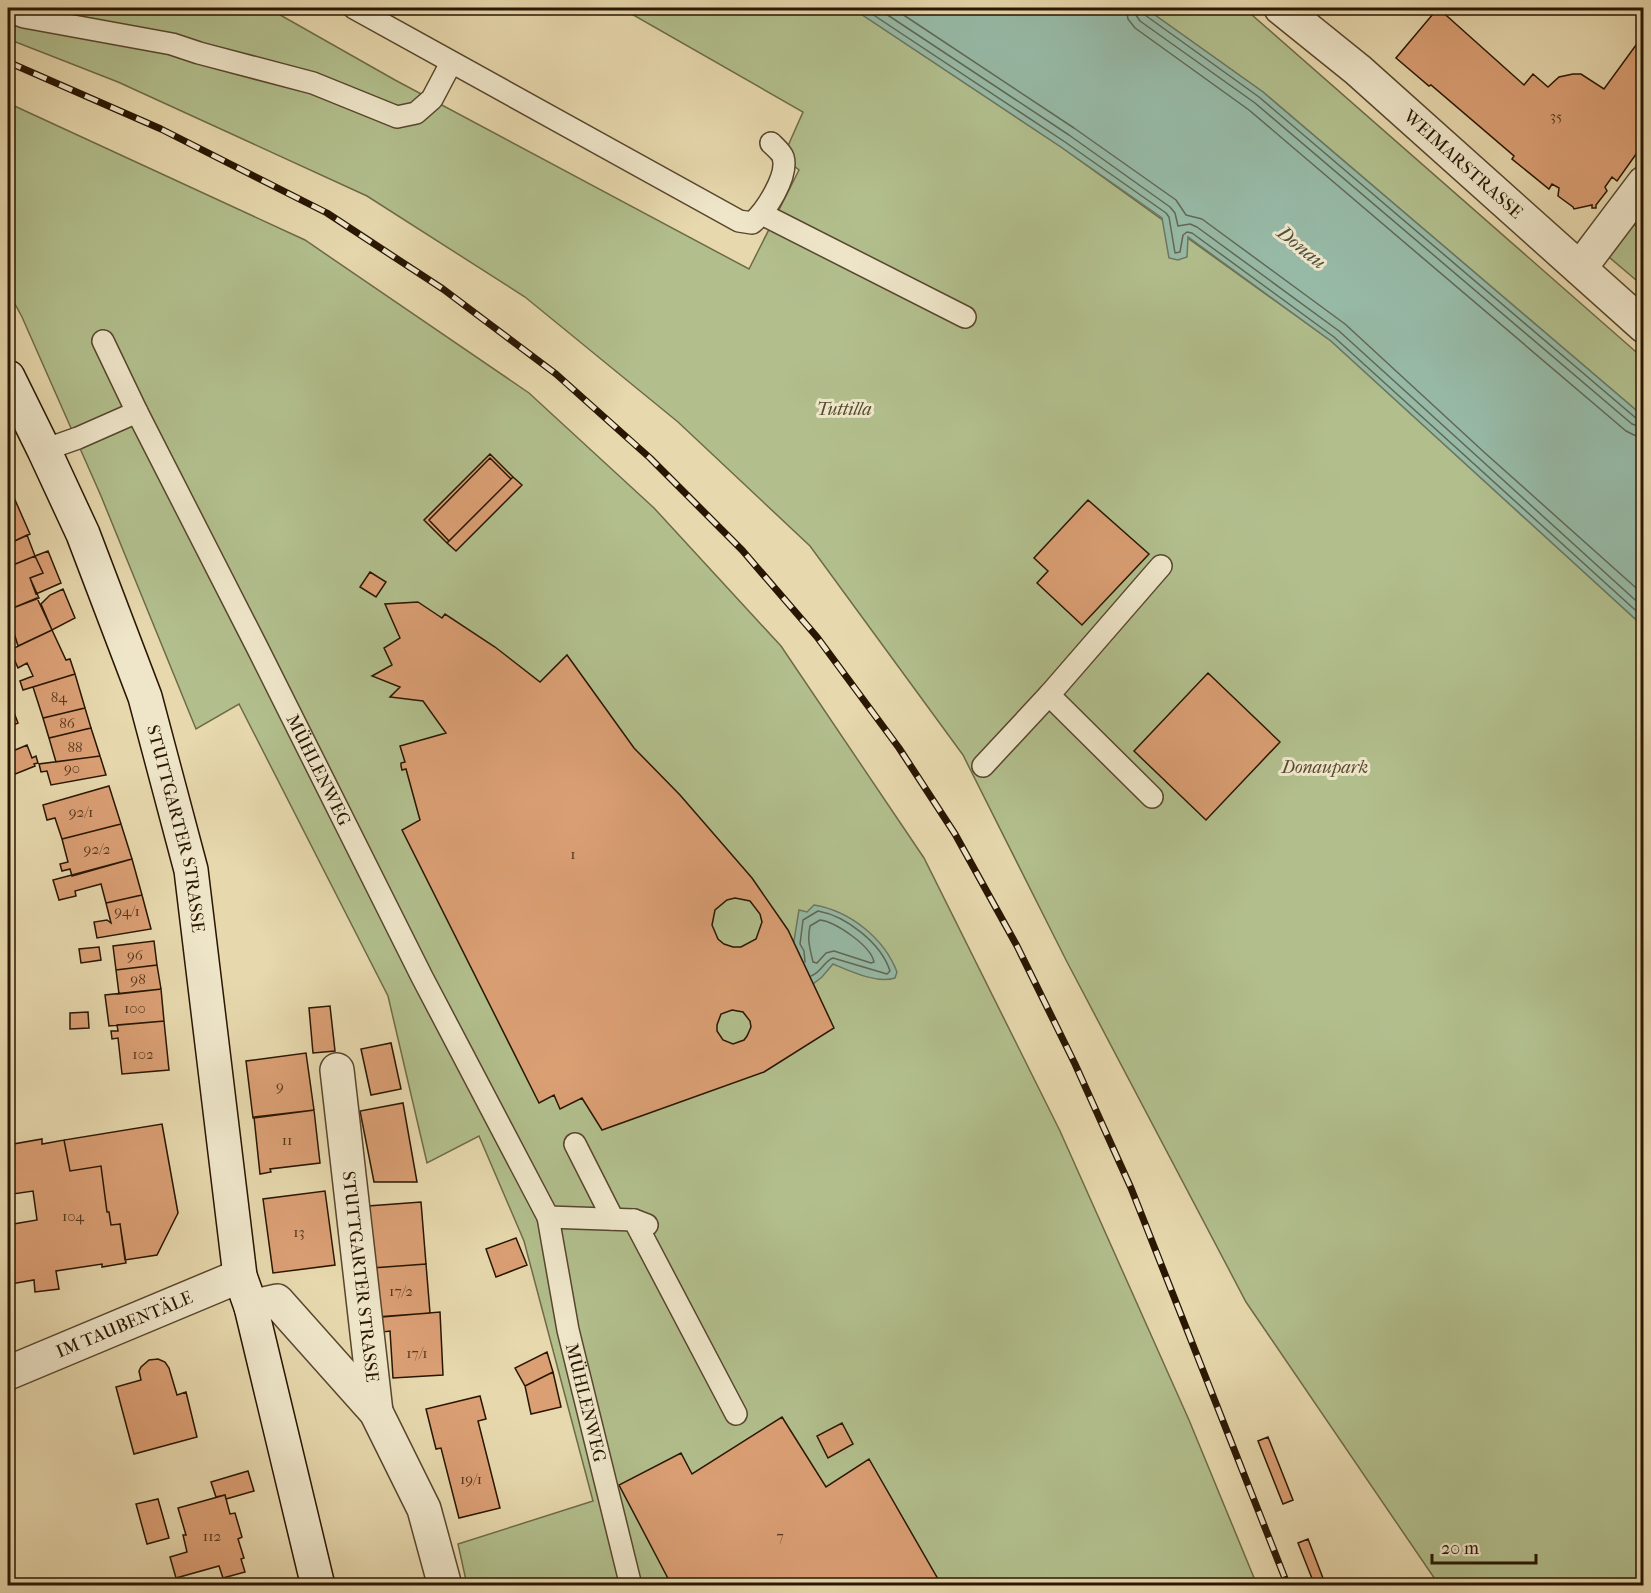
<svg xmlns="http://www.w3.org/2000/svg" width="1651" height="1593" font-family="'IM FELL French Canon',serif">
  <style>
    .green { fill: #b2bf8d; stroke: #6e6a48; stroke-width: 1.5 }
    .water { fill: #97baa7; stroke: #6b7865; stroke-width: 1.5 }
    .lines { fill: none; stroke-linecap: round; stroke-linejoin: round }
    .shore { stroke: #606854; stroke-width: 1.5 }
    .building { fill: #db9f74; stroke: #291602; stroke-width: 1.5; fill-rule: evenodd }
    .lane-casing { stroke: #58462d; stroke-width: 24 }
    .street-casing { stroke: #58462d; stroke-width: 36 }
    .secondary-casing { stroke: #291602; stroke-width: 36 }
    .lane { stroke: #efe6ca; stroke-width: 21 }
    .street { stroke: #efe6ca; stroke-width: 33 }
    .secondary { stroke: #efe6ca; stroke-width: 33 }
    .rail-casing { stroke: #291602; stroke-width: 7 }
    .rail { stroke: #efe6ca; stroke-width: 4.5; stroke-dasharray: 14; stroke-linecap: butt }
    .labels { text-anchor: middle; stroke-width: 6; stroke-linejoin: round; paint-order: stroke }
    .number-label { font-size: 15px; fill: #56381e }
    .street-label { font-size: 18px; fill: #291602; stroke: #efe6ca }
    .park-label { font-size: 18px; font-style: italic; fill: #52492c; stroke: #efe6ca }
    .water-label { font-size: 20px; font-style: italic; fill: #504f3c; stroke: #efe6ca }
  </style>
  <rect width="100%" height="100%" fill="#e7d8ad"/>
  <filter id="stains"><feTurbulence type="fractalNoise" baseFrequency=".00333" numOctaves="4"/><feColorMatrix values="0 0 0 0 .2 0 0 0 0 .09 0 0 0 0 .02 0 0 0 .5 -.17"/></filter>
  <radialGradient id="worn" r=".72"><stop offset=".6" stop-color="#630" stop-opacity="0"/><stop offset="1" stop-color="#630" stop-opacity=".3"/></radialGradient>
  <path class="green" d="M8 8H268L395 80 749 269 799 170 783 157 803 112 621 8H852L1061 147 1331 341 1643 626V1585H1439L1246 1302 1066 960 963 755 810 546 678 422 525 297 367 196 118 82 8 39Z
    M1145 8H1244L1643 358V416L1263 92Z
    M8 103 305 240 529 393 654 508 781 646 924 858 1060 1131 1189 1420 1257 1585H467L458 1544 593 1501 524 1241 479 1136 427 1163 388 996 239 704 196 729 101 496 22 317 8 291Z
    M1628 220 1640 229 1643 226V286L1603 252Z"/>
  <path class="water" d="M852 8H1145L1263 92 1643 416V626L1331 341 1188 237 1187 257 1178 260 1169 258 1162 218 1061 147Z
    M814 905C850 911 884 938 897 972L895 978C877 984 850 971 833 964L822 977 809 987 799 968V953L793 947 799 910 807 912Z"/>
  <g class="lines">
    <path class="shore" d="M863 8 1065 142 1166 213 1169 217 1175 253 1180 252 1183 235 1187 232 1192 233 1334 337 1644 618
      M877 8 1069 135 1170 207 1175 213 1178 226 1190 224 1197 227 1339 331 1644 608
      M893 8 1074 128 1176 200 1186 215 1202 219 1345 324 1485 453 1644 595
      M1126 8 1128 19 1135 28 1249 110 1626 431 1634 435 1644 437
      M1135 8 1136 15 1140 21 1255 103 1632 424 1644 428
      M1142 8 1145 15 1259 97 1637 419 1644 420
      M820 920C836 922 871 946 874 962L871 963 834 951 826 953 817 963 813 962C810 948 807 941 810 926Z
      M805 962 804 951 800 944 803 920 818 911C846 916 881 943 890 971L887 974 833 958C824 961 821 973 811 976"/>
  </g>
  <path class="building" d="M1438 8 1524 85 1533 74 1548 87 1559 77 1573 74H1581L1604 89 1644 34V143L1617 181 1612 177 1605 187 1607 191 1596 205V208H1592V205L1574 209 1573 207 1558 196 1559 188 1552 184 1549 189 1512 159 1514 156 1431 85 1429 86 1396 58Z
    M490 454 513 477 511 479 490 458 429 520 449 541 447 543 424 520Z
    M490 458 511 479 449 541 429 520Z
    M513 477 522 485 456 551 447 543Z
    M8 484 30 534 8 544Z
    M1088 500 1149 554 1082 625 1037 583 1048 571 1034 558Z
    M27 535 35 556 8 567V544Z
    M48 551 61 583 36 594 30 578 43 573 35 556Z
    M35 556 43 573 30 578 39 598 8 610V567Z
    M370 572 386 582 376 597 360 587Z
    M63 589 75 618 52 630 41 604 50 595Z
    M37 598 52 630 18 646 14 633 9 636 8 633V610Z
    M418 602 442 618 445 614 495 647 540 682 567 655 634 748 680 795 752 878 788 930 834 1028 764 1072 602 1130 582 1098 560 1109 554 1095 539 1103 402 830 420 820 406 769 402 770 401 766V763L405 762 400 746 446 733 423 701 390 697 400 687 372 676 392 665 384 648 400 638 385 604ZM735 898 750 901 760 914 762 922 756 939 741 947H733L724 944 718 939 712 925 715 910 727 900ZM732 1010 743 1012 750 1021 751 1027 747 1036 744 1040 733 1044 723 1040 717 1031V1025L721 1014Z
    M52 630 66 660 70 659 75 674 23 690 20 681 33 676 27 663 18 668 10 650Z
    M1208 673 1280 742 1206 820 1134 751Z
    M75 674 85 708 43 718 33 687Z
    M8 697 18 723 8 727Z
    M85 708 91 728 49 738 43 718Z
    M91 728 100 756 56 762 49 738Z
    M27 745 32 758 36 756 38 763 34 764 35 766 8 777V753Z
    M100 756 106 775 51 785 47 771 41 772 39 764Z
    M109 786 121 824 62 839 55 818 47 820 43 805Z
    M121 824 132 859 72 876 70 869 62 871 60 864 68 862 62 839Z
    M132 859 142 895 106 903 101 884 75 891 76 896 59 900 53 880Z
    M142 895 151 929 97 938 94 922 107 920 111 923 106 903Z
    M154 941 157 965 116 970 113 946Z
    M99 947 101 960 81 963 79 949Z
    M157 965 161 989 119 994 116 970Z
    M161 989 164 1021 109 1026 105 995Z
    M330 1006 335 1051 313 1053 309 1008Z
    M88 1012 89 1028 70 1029V1013Z
    M164 1021 169 1070 122 1074 118 1038 112 1039 111 1031H118L117 1025Z
    M391 1043 401 1089 371 1095 361 1049Z
    M306 1053 314 1110 253 1118 246 1061Z
    M403 1103 417 1182H374L360 1111Z
    M314 1110 320 1163 270 1169 271 1172 260 1174 254 1117Z
    M162 1124 178 1213 157 1255 125 1260 120 1224 111 1225 109 1212H107L101 1166 70 1171 64 1140Z
    M42 1139V1144L64 1140 70 1171 101 1166 107 1212H109L111 1225 120 1224 126 1263 102 1267V1264L56 1271 59 1289 35 1292 34 1280 11 1284 8 1260V1225L37 1220 33 1191 13 1194 11 1182H8V1145Z
    M325 1191 335 1265 273 1273 263 1199Z
    M421 1202 426 1264 372 1268 368 1206Z
    M516 1238 527 1265 496 1277 486 1249Z
    M426 1264 430 1313 376 1317 372 1268Z
    M440 1312 443 1375 393 1378 390 1331 383 1332 382 1317Z
    M547 1352 553 1372 525 1386 515 1368Z
    M158 1359 165 1362 169 1368 177 1395 186 1392 197 1437 134 1454 116 1387 141 1380 139 1371 141 1367 149 1360Z
    M553 1372 561 1407 531 1414 525 1386Z
    M480 1396 486 1419 478 1421 500 1508 459 1518 441 1448 436 1449 426 1409Z
    M782 1417 826 1487 869 1459 942 1586H672L619 1485 681 1453 692 1474Z
    M842 1423 853 1444 828 1458 817 1436Z
    M1268 1437 1293 1500 1283 1504 1258 1441Z
    M248 1471 254 1491 226 1499 225 1495 216 1497 211 1482Z
    M225 1495 230 1514 235 1513 242 1537 238 1539 244 1558 241 1559 245 1572 223 1578 219 1566 176 1578 170 1557 187 1552 183 1535H186L178 1508Z
    M158 1499 169 1538 147 1544 136 1504Z
    M1308 1539 1326 1586H1315L1298 1543Z"/>
  <g class="lines">
    <defs>
      <g id="lane">
        <path d="M354 8 739 221 752 223C765 212 789 176 783 157 782 153 775 147 771 143"/>
        <path d="M8 11 24 17 172 44 199 53 313 83 397 117 416 113 432 99 451 63"/>
        <path d="M762 214 965 317"/>
        <path d="M103 341 137 412"/>
        <path id="s1" d="M44 450 78 438 137 412 258 649 422 977 548 1217 568 1330 631 1586"/>
        <path d="M1049 695 1152 797"/>
        <path d="M983 766 1049 695 1161 566"/>
        <path d="M575 1144 613 1219"/>
        <path d="M548 1217 634 1220 647 1225"/>
        <path d="M634 1220 736 1414"/>
      </g>
      <g id="street">
        <path id="s2" d="M1281 8 1358 70 1644 326"/>
        <path d="M1580 268 1644 183"/>
        <path id="s3" d="M337 1070 376 1412"/>
        <path d="M251 1307 277 1301 376 1412 424 1509 445 1586"/>
        <path id="s4" d="M8 1373 240 1276"/>
      </g>
      <g id="secondary">
        <path id="s5" d="M8 377 44 450 83 534 145 697 191 870 240 1276 251 1307 318 1586"/>
      </g>
    </defs>
    <use href="#lane" class="lane-casing"/>
    <use href="#street" class="street-casing"/>
    <use href="#secondary" class="secondary-casing"/>
    <use href="#lane" class="lane"/>
    <use href="#street" class="street"/>
    <use href="#secondary" class="secondary"/>
    <defs>
      <path id="rail" d="M8 62 161 129 327 213 443 289 556 374 650 458 742 550 817 637 899 748 955 834 1017 946 1075 1064 1131 1188 1288 1586"/>
    </defs>
    <use href="#rail" class="rail-casing"/>
    <use href="#rail" class="rail"/>
  </g>
  <g class="labels">
    <g class="number-label">
      <text x="1556" y="121">35</text>
      <text x="59" y="702">84</text>
      <text x="67" y="728">86</text>
      <text x="75" y="752">88</text>
      <text x="72" y="773">90</text>
      <text x="81" y="817">92/1</text>
      <text x="97" y="854">92/2</text>
      <text x="573" y="859">1</text>
      <text x="127" y="916">94/1</text>
      <text x="135" y="960">96</text>
      <text x="138" y="984">98</text>
      <text x="135" y="1013">100</text>
      <text x="143" y="1059">102</text>
      <text x="280" y="1091">9</text>
      <text x="287" y="1145">11</text>
      <text x="73" y="1221">104</text>
      <text x="299" y="1237">13</text>
      <text x="401" y="1296">17/2</text>
      <text x="417" y="1358">17/1</text>
      <text x="471" y="1484">19/1</text>
      <text x="212" y="1541">112</text>
      <text x="780" y="1541">7</text>
    </g>
    <g class="street-label">
      <text dy="6" stroke="none"><textPath href="#s2" startOffset="240">WEIMARSTRASSE</textPath></text>
      <text dy="6" stroke="none"><textPath href="#s1" startOffset="502">MÜHLENWEG</textPath></text>
      <text dy="6" stroke="none"><textPath href="#s5" startOffset="484">STUTTGARTER STRASSE</textPath></text>
      <text dy="6" stroke="none"><textPath href="#s3" startOffset="208">STUTTGARTER STRASSE</textPath></text>
      <text dy="6" stroke="none"><textPath href="#s4" startOffset="126">IM TAUBENTÄLE</textPath></text>
      <text dy="6" stroke="none"><textPath href="#s1" startOffset="1194">MÜHLENWEG</textPath></text>
    </g>
    <g class="park-label">
      <text x="844" y="415">Tuttilla</text>
      <text x="1325" y="773">Donaupark</text>
    </g>
    <g class="water-label">
      <text transform="translate(1302 247) rotate(39)" y="7">Donau</text>
    </g>
  </g>
  <rect width="1651" height="1593" fill="none" stroke="#e7d8ad" stroke-width="30"/>
  <rect x="9" y="9" width="1633" height="1575" fill="none" stroke="#291602" stroke-width="3"/>
  <rect x="15" y="15" width="1621" height="1563" fill="none" stroke="#291602" stroke-width="1.5"/>
  <path d="M1432 1554v9h104v-9" fill="none" stroke="#291602" stroke-width="3"/>
  <text x="1441" y="1554" font-size="18" fill="#291602" stroke="#efe6ca" stroke-width="4.5" paint-order="stroke">20 m</text>
  <rect width="100%" height="100%" filter="url(#stains)"/>
  <rect width="100%" height="100%" fill="url(#worn)"/>
</svg>
